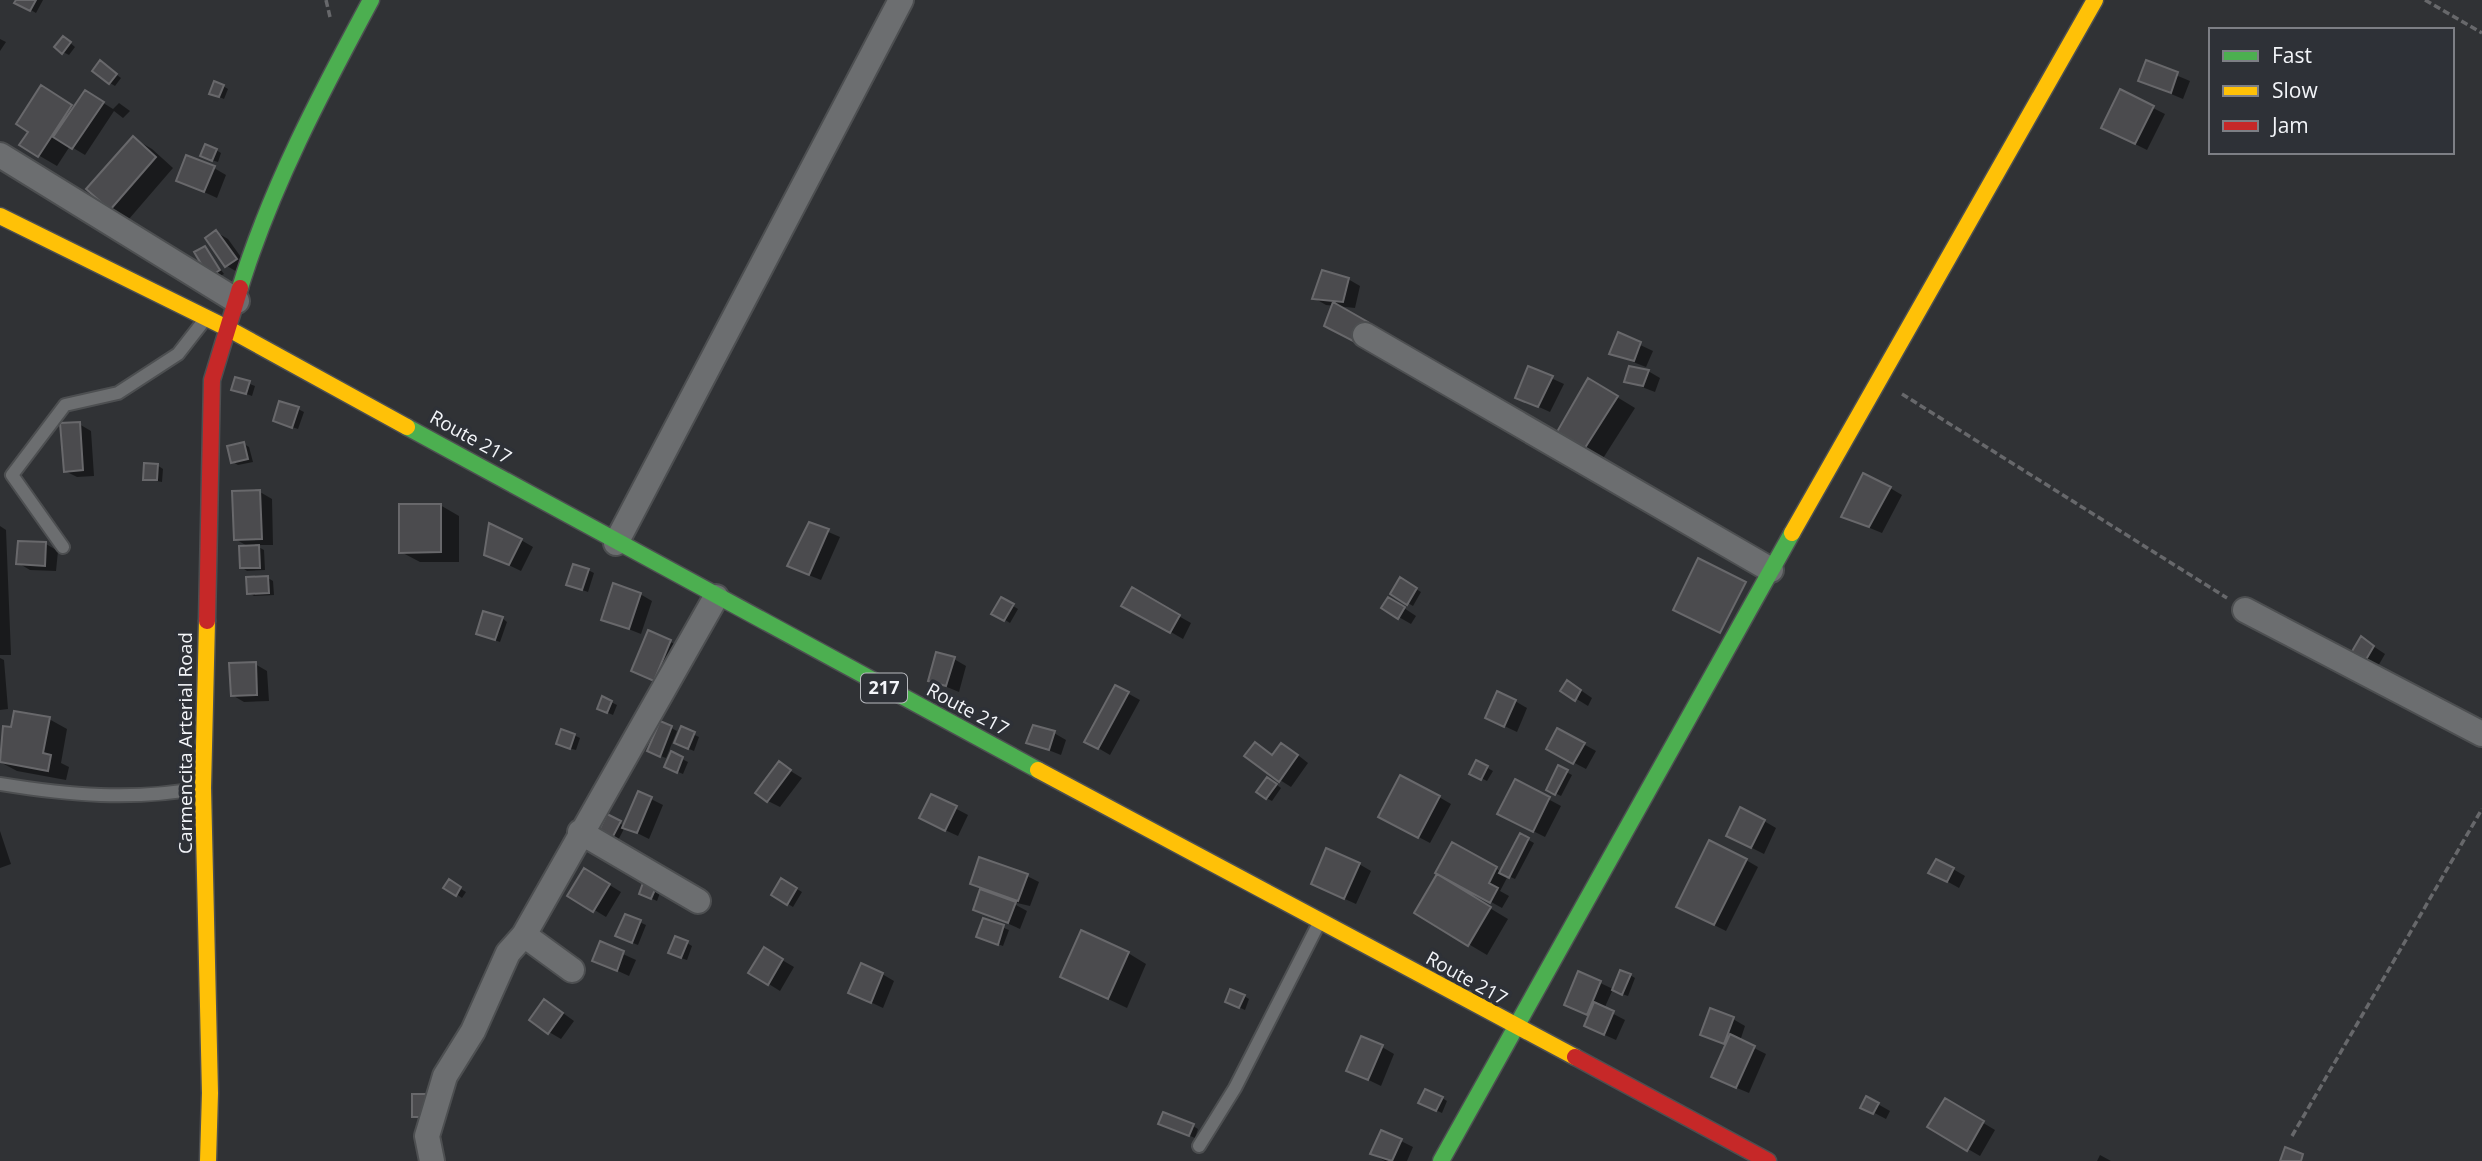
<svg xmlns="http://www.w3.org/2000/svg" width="2482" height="1161" font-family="'Open Sans',sans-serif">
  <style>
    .shadow { fill: #0007 }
    .building { fill: #4b4b4e; stroke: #68686b; stroke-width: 2 }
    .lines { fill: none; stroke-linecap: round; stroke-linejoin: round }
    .lane-casing { stroke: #4d4f51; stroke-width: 16 }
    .street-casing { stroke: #4d4f51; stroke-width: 28 }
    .fast-casing { stroke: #4d4f51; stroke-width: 19 }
    .slow-casing { stroke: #4d4f51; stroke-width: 19 }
    .jam-casing { stroke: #4d4f51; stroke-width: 19 }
    .path { stroke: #67686b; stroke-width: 3.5; stroke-dasharray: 7 3.5; stroke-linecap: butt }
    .lane { stroke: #6c6e70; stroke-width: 12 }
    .street { stroke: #6c6e70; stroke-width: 24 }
    .fast { stroke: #4caf50; stroke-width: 16 }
    .slow { stroke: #ffc107; stroke-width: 16 }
    .jam { stroke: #c62828; stroke-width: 16 }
    .labels { text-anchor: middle; stroke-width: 7; stroke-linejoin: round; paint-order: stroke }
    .shield { fill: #2e3137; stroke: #b8babf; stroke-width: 2 }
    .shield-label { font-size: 18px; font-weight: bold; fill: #f3f5f9 }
    .street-label { font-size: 19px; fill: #f3f5f9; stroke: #2e3137 }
  </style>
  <rect width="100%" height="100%" fill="#303235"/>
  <path class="shadow" d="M18 0H43L36 13 17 2Z
    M0 39 6 42 0 51Z
    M68 41 75 47 69 55 63 52Z
    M2147 63 2190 81 2183 99 2140 81Z
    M105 66 121 78 115 86 110 83Z
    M223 86 228 89 224 99 217 96Z
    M60 97 75 107 97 99 113 109 119 103 130 111 123 118 114 111 85 155 70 146 57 166 21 145Z
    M2153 108 2165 114 2147 150 2115 134Z
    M133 138 152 149 173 168 129 219 111 208Z
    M216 150 221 153 218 162 208 159Z
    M214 168 226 175 217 198 178 180Z
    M216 232 228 239 248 267 239 273 227 266 207 238Z
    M205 248 224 274 216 278Z
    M1348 279 1360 286 1355 308 1326 305 1314 298Z
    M1619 335 1653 351 1646 367 1612 354Z
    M1529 368 1564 384 1550 412 1517 397Z
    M1648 371 1660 378 1655 392 1626 381Z
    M237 379 255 386 252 396 233 389Z
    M1589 380 1635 408 1602 460 1575 447Z
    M298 409 304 412 298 429 280 423Z
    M79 424 91 431 94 476 77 477 65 471Z
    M244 444 249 447 253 462 238 465 233 462Z
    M157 465 163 469 162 482 145 479Z
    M1890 488 1902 495 1882 533 1843 517Z
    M260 492 272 499 273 545H255L264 550 265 570 247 571 241 567 251 548 235 539Z
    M440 505 459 516V562H420L401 552Z
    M810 524 840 537 821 580 801 572Z
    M0 526 6 530 11 655H0Z
    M521 540 533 547 521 571 486 554Z
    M46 544 58 551 56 571 30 570 18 563Z
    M588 570 594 573 588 592 574 587Z
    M268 578 273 581 274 595 254 596 249 593Z
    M1401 580 1421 592 1413 606 1392 594Z
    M1132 590 1191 623 1183 639 1124 605Z
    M640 594 652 601 641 634 603 619Z
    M1002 599 1018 609 1010 623 994 613Z
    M1401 606 1416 616 1411 624 1383 608Z
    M502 618 507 622 500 642 483 636Z
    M649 632 683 648 667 686 645 677Z
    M2361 638 2385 654 2377 668 2365 661Z
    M0 658 4 660 8 709 0 710Z
    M954 659 966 666 959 692 930 680Z
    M255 664 267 671 269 701 244 702 232 695Z
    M1116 687 1140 700 1110 755 1086 741Z
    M1579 689 1592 698 1588 706 1562 690Z
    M1515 701 1527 708 1517 732 1500 724Z
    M611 702 617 705 613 715 604 711Z
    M49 719 67 729 61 763 69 767 66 780 17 771 0 762 4 728 13 729Z
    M661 723 677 731 666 758 655 754Z
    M682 729 699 737 694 751 682 746Z
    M1558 730 1596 751 1586 769 1548 749Z
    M1054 733 1066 740 1061 755 1028 742Z
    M574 735 580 738 576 750 564 747Z
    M1267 751 1274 756 1294 752 1308 763 1291 787 1280 780Z
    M672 754 688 762 683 774 671 769Z
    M1477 762 1493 771 1487 781 1471 773Z
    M779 764 802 778 780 807 768 801Z
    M1559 768 1572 775 1561 796 1548 790Z
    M1515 781 1561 806 1545 837 1511 820Z
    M1273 782 1281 788 1272 801 1266 798Z
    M639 793 663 805 649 839 625 827 615 846 597 837 608 817 625 826Z
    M932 796 968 815 958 836 934 825Z
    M1439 797 1451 804 1430 843 1392 823Z
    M1764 821 1776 828 1764 854 1740 842Z
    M0 831 11 864 0 868Z
    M1521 836 1534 843 1515 879 1508 876 1500 891 1509 896 1502 908 1437 872 1453 845 1502 872Z
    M1746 860 1758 867 1726 931 1690 913Z
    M1359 864 1371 871 1356 904 1325 890Z
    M1953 869 1965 876 1959 888 1943 879Z
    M585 870 621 892 606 917 570 895Z
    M1027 876 1039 882 1030 906 1009 901 1027 911 1020 929 975 909 982 889 972 883Z
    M1438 877 1508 919 1487 955 1416 913Z
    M782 880 802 892 793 907 773 895Z
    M449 882 466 892 462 898 446 887Z
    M645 882 661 890 657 901 646 896Z
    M626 916 646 925 638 945 623 939Z
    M984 920 1009 930 1003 946 983 939Z
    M687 943 692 946 687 960 675 956Z
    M601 944 636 960 629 976 594 960Z
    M765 950 794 967 780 991 751 973Z
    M1128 953 1146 964 1127 1008 1062 977Z
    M1579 973 1613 989 1604 1009 1625 1020 1616 1040 1598 1032 1590 1016 1578 1011Z
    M882 974 894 981 883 1008 851 993Z
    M1630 975 1635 978 1628 996 1619 993Z
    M1244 996 1249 999 1245 1010 1232 1004Z
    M556 1008 574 1021 561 1039 549 1032Z
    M1733 1019 1745 1026 1740 1041 1766 1054 1749 1093 1725 1083 1727 1046 1702 1034Z
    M1382 1047 1394 1054 1381 1086 1348 1070Z
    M1442 1098 1447 1101 1442 1113 1425 1105Z
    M1867 1098 1890 1111 1886 1119 1863 1107Z
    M1945 1100 1995 1130 1980 1156 1930 1127Z
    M1166 1126H1193L1198 1129 1195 1138Z
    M1401 1141 1413 1147 1407 1161H1385L1372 1154Z
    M2100 1155 2111 1161H2097Z"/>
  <path class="building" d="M16 0H36L30 11 14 3Z
    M63 36 71 42 62 54 54 47Z
    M100 60 117 74 109 84 92 71Z
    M2146 60 2178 72 2171 93 2138 81Z
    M214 81 224 85 219 97 209 94Z
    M41 85 72 105 38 157 19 145 28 132 16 124Z
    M2120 89 2154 106 2135 144 2101 128Z
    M85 90 104 102 72 149 53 137Z
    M133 136 156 157 110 210 86 189Z
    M205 144 217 149 212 161 200 156Z
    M186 155 215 166 204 192 176 181Z
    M216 230 237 259 225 267 205 238Z
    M205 246 220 270 209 277 194 252Z
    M1322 270 1349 278 1343 302 1312 299Z
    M1333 302 1368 322 1355 342 1324 326Z
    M1618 332 1641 342 1634 361 1609 354Z
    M1528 366 1553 376 1538 407 1515 398Z
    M1629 366 1649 370 1643 386 1624 382Z
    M235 377 250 381 246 394 231 390Z
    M1588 378 1618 396 1583 451 1554 437Z
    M279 401 299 407 292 428 273 421Z
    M80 422 83 470 64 472 60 423Z
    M244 442 248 459 231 463 227 446Z
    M144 463 158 464 157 480H143Z
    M1863 473 1891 487 1869 527 1841 517Z
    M260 490 262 539 234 540 232 491Z
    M399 504H441V552L399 553Z
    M809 522 829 529 809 575 787 566Z
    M489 523 522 539 509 565 484 555Z
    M18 541 46 542 45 566 16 564Z
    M259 545 260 568H240L239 546Z
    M1698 558 1746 582 1720 633 1673 610Z
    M573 564 589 569 582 590 566 585Z
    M268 576 269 593 247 594 246 577Z
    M1400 577 1417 588 1407 605 1390 594Z
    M613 583 641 593 629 629 601 620Z
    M1132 587 1180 615 1170 633 1121 606Z
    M1001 597 1014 604 1004 621 991 614Z
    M1388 597 1405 607 1398 619 1381 608Z
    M483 611 503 617 495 640 476 634Z
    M648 630 671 640 654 681 631 671Z
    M2361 636 2374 646 2364 663 2351 653Z
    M936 652 955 657 946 686 928 681Z
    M256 662 257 695 231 696 229 663Z
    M1567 680 1581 690 1575 701 1560 691Z
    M1115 685 1129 692 1098 749 1084 742Z
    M1497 691 1516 700 1504 727 1485 718Z
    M602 696 612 701 607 713 597 709Z
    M14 711 50 717 43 753 51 755 48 771 0 762 3 726 11 727Z
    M660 721 672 726 660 757 647 751Z
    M1033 725 1055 731 1049 750 1026 743Z
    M681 726 695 732 688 749 674 743Z
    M1557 728 1585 743 1573 764 1546 749Z
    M561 729 575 734 570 749 556 744Z
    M1255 742 1272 755 1281 743 1298 755 1279 782 1244 756Z
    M671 751 683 757 677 773 664 767Z
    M1476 760 1488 766 1481 780 1469 774Z
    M779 761 791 770 767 802 755 793Z
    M1558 765 1568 770 1555 795 1546 790Z
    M1400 775 1440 796 1418 838 1378 817Z
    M1267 777 1277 784 1266 799 1256 792Z
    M1515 779 1550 797 1533 832 1497 814Z
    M638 791 652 797 637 833 622 828Z
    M931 794 957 806 945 831 919 818Z
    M1740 807 1765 820 1751 848 1726 836Z
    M607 814 621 821 609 844 595 838Z
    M1520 833 1529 838 1509 878 1499 873Z
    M1709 840 1747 859 1714 925 1676 907Z
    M1452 842 1497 867 1489 883 1498 888 1490 903 1435 873Z
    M1326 848 1360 863 1344 899 1311 884Z
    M979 857 1028 874 1018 901 970 884Z
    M1936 859 1954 868 1947 882 1928 873Z
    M584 868 610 884 593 912 567 896Z
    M1437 874 1491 907 1468 946 1414 913Z
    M781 878 797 888 787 905 771 895Z
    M449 879 461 887 456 896 443 888Z
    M644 880 657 885 651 899 639 894Z
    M980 889 1016 902 1008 923 973 910Z
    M625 914 641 920 632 943 615 936Z
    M983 918 1004 925 998 945 976 937Z
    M1081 930 1129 952 1108 999 1060 977Z
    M675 936 688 941 681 958 668 953Z
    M600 941 624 951 617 971 592 961Z
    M764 947 783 959 768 985 748 973Z
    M861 963 883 973 871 1003 848 993Z
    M1620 970 1631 974 1622 995 1612 990Z
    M1578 971 1601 981 1587 1015 1564 1005Z
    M1230 989 1245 995 1239 1008 1225 1002Z
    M544 999 563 1013 548 1034 529 1020Z
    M1594 1002 1614 1011 1604 1035 1584 1026Z
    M1710 1008 1734 1017 1724 1044 1700 1035Z
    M1730 1034 1755 1046 1736 1088 1711 1077Z
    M1361 1036 1383 1045 1368 1080 1346 1071Z
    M1425 1089 1443 1097 1436 1111 1418 1103Z
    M412 1094H427V1117H412Z
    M1866 1096 1879 1103 1873 1114 1860 1108Z
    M1945 1098 1984 1121 1967 1151 1927 1127Z
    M1163 1112 1194 1124 1189 1136 1158 1124Z
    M1381 1130 1402 1139 1392 1161 1370 1154Z
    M2285 1147 2303 1154 2301 1161H2280Z"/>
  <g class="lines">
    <defs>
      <path id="lane" d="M63 547 12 475 65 405 118 393 178 354 203 322
        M0 784C68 795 133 801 201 788
        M1199 1146 1235 1088 1318 925"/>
      <path id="street" d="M0 155 237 301
        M1365 335 1771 570
        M616 543 901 0
        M2245 610 2482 734
        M580 832 698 901
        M524 935 716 597
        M432 1161 427 1136 445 1076 473 1031 508 953 524 935 572 970"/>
      <path id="fast" d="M240 288C271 187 321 93 371 0
        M407 427 1038 770
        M1441 1161 1792 533"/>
      <path id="slow" d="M0 216 227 328 407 427
        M1792 533 2095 0
        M207 621 203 788 210 1093 208 1161
        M1038 770 1575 1057"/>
      <path id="jam" d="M207 621 212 380 240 288
        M1575 1057 1768 1161"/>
    </defs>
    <use href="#lane" class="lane-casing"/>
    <use href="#street" class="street-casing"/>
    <use href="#fast" class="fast-casing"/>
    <use href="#slow" class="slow-casing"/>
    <use href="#jam" class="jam-casing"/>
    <path class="path" d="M326 0 330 17
      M2425 0 2482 33
      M1902 394 2227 598
      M2292 1136 2482 809"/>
    <use href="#lane" class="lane"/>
    <use href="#street" class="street"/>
    <use href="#fast" class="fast"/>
    <use href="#slow" class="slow"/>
    <use href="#jam" class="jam"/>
  </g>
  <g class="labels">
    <rect class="shield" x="861" y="673.5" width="46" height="29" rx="5"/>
    <g class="shield-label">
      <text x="884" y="694">217</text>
    </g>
    <g class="street-label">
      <text transform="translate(471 437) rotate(29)" y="7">Route 217</text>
      <text transform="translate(968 709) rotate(28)" y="7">Route 217</text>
      <text transform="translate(185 743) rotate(-90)" y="7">Carmencita Arterial Road</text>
      <text transform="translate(1467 978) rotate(29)" y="7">Route 217</text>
    </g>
  </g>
  <rect x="2209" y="28" width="245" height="126" fill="#2e3137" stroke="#7d7f85" stroke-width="2"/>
  <rect x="2223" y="51" width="35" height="10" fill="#4caf50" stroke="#7d7f85" stroke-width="2"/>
  <text x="2272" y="63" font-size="21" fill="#f3f5f9">Fast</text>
  <rect x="2223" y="86" width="35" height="10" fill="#ffc107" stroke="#7d7f85" stroke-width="2"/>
  <text x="2272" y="98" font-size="21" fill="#f3f5f9">Slow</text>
  <rect x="2223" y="121" width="35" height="10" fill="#c62828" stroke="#7d7f85" stroke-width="2"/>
  <text x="2272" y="133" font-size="21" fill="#f3f5f9">Jam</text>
</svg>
